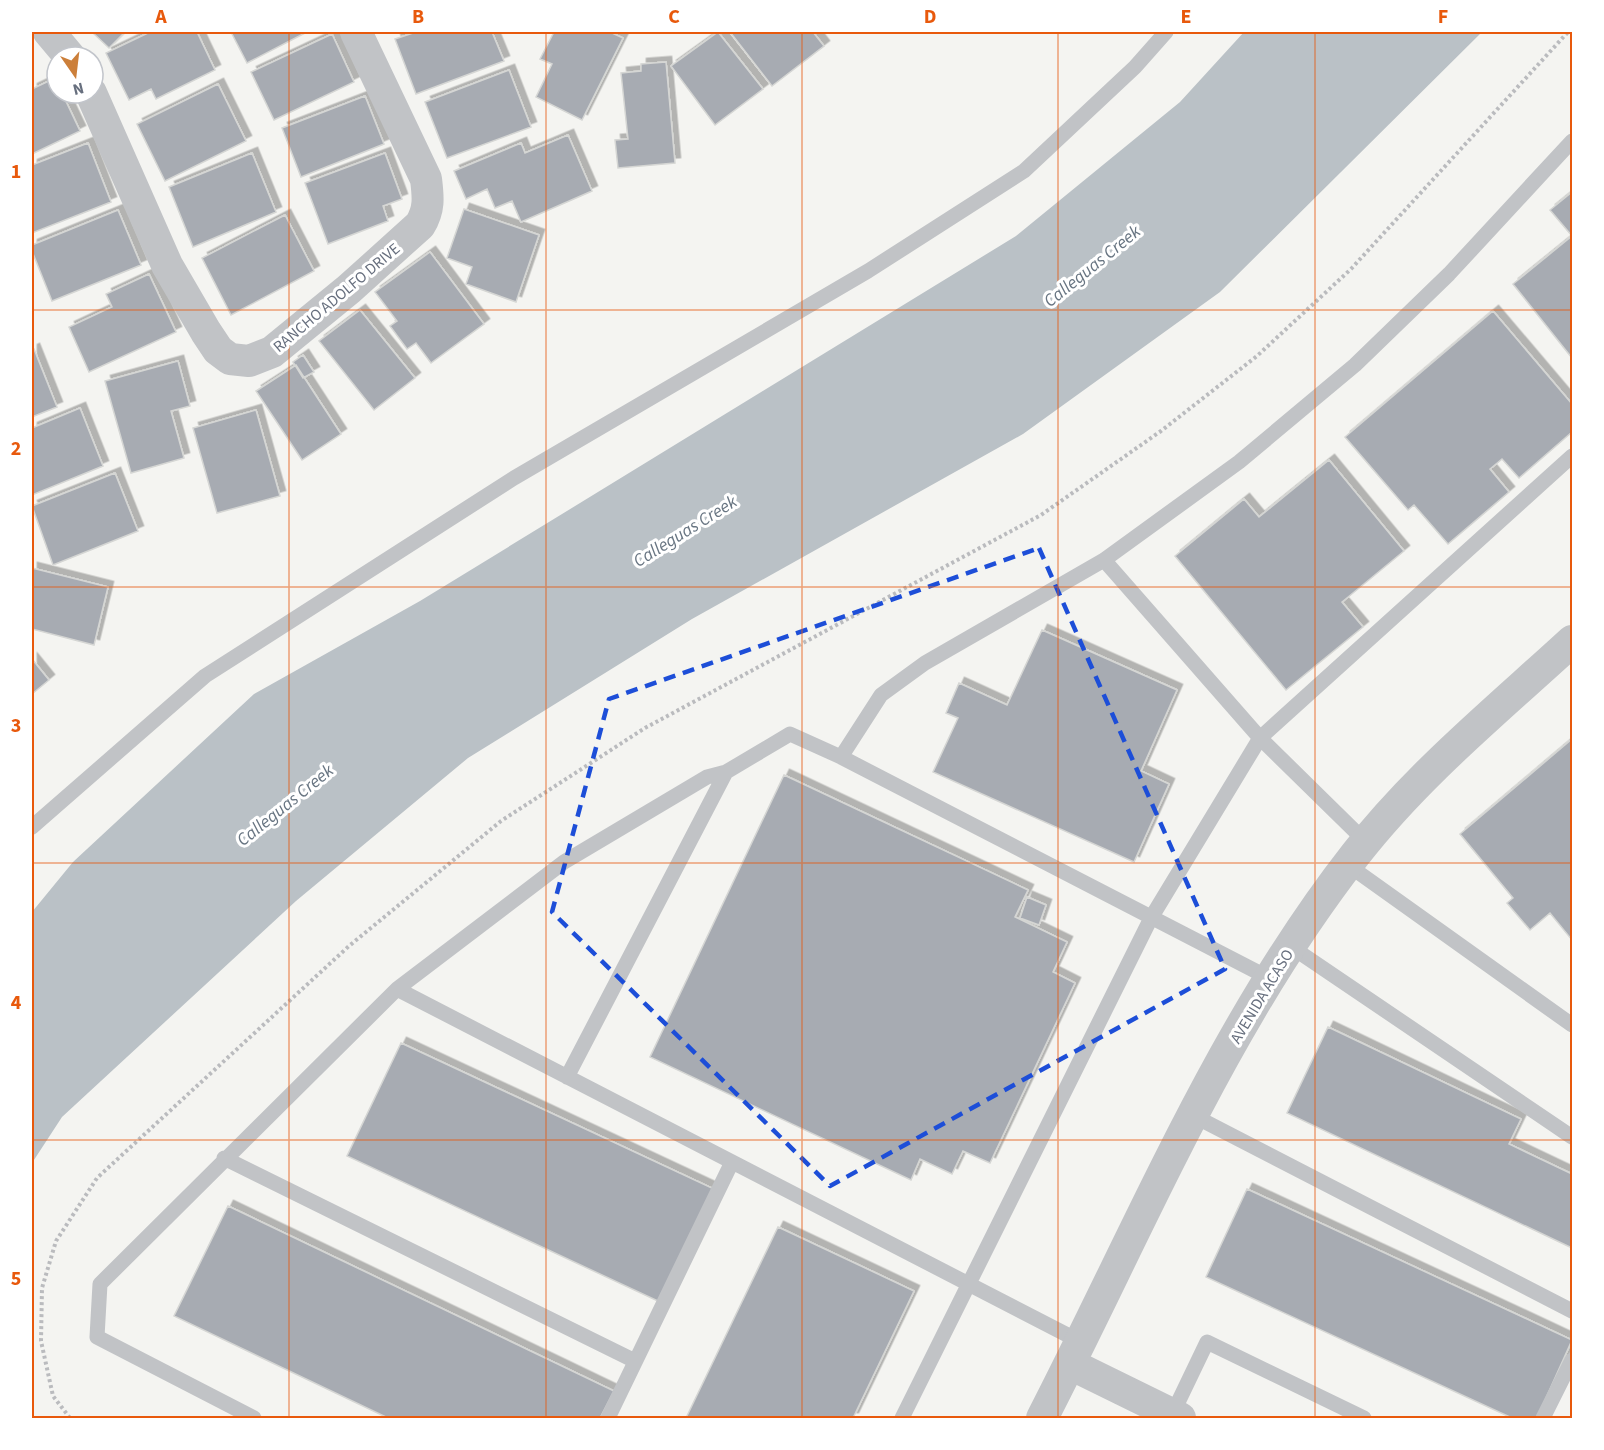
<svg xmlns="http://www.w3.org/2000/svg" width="1604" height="1450" font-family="'Source Sans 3',sans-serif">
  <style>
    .water { fill: #bac1c6 }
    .building { fill: #a7abb2; stroke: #d5d6d4; stroke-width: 1.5; filter: url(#shadow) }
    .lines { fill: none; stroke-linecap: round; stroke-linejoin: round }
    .path { stroke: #babbbe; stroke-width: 4; stroke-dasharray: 3 3; stroke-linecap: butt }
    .lane { stroke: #c1c3c6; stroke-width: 15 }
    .street { stroke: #c1c3c6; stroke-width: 32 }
    .marked { fill: none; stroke: #1d4ed8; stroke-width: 4.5; stroke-dasharray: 12 8; stroke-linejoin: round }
    .grid { fill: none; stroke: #e8590c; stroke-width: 1.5; stroke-opacity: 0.55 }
    .labels { text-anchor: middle; stroke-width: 6; stroke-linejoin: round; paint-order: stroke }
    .street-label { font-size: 16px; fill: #676f7e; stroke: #fff }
    .water-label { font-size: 18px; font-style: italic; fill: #687582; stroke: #fff }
    .neatline { fill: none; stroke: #e8590c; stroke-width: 2 }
    .grid-label { font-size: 20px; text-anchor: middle; font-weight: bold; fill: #e8590c }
  </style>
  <defs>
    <filter id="shadow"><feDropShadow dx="5.5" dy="-5.5" stdDeviation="0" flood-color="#0004"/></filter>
  </defs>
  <rect width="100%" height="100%" fill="#f4f4f1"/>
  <path class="water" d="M1244 32H1482L1220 292 1023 434 692 619 468 758 296 901 62 1117 32 1163V912L73 862 254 694 420 601 1016 236 1180 102Z"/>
  <path class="building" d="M92 32H125L109 48Z
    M150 32H197L215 70 156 99 151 89 129 100 106 53Z
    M231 32H307L247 63Z
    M416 32H492L504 61 416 94 395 39Z
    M554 32H610L623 38 582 120 536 97 552 64 540 59Z
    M718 32 763 89 715 125 671 66Z
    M730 32H813L824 46 772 86Z
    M332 34 354 82 274 120 251 72Z
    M666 62 675 163 618 168 615 140 628 139 621 73 641 71V64Z
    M509 70 531 127 447 158 425 102Z
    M55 78 57 93H62L80 131 32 154V89Z
    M218 84 246 141 165 181 137 124Z
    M365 96 384 144 301 177 282 128Z
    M568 135 592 191 521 222 512 201 495 208 487 189 466 199 454 171 521 143 525 153Z
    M88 143 111 202 32 233V165Z
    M252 153 276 212 193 247 169 187Z
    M385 153 402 199 383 206 388 221 328 244 305 183Z
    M1572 192V358L1513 284 1572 236 1550 210Z
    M464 209 539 235 516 302 466 284 472 267 447 258Z
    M118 210 141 265 52 301 32 251V245Z
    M285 215 314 271 231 315 202 258Z
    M430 252 484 324 431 363 416 343 407 349 390 326 397 321 375 292Z
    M149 274 176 332 89 372 69 327 112 307 106 294Z
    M360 310 415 378 374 410 319 341Z
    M1493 311 1572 404V432L1519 478 1502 459 1490 469 1509 492 1448 544 1414 505 1408 510 1345 437Z
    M34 349 57 407 32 417V350Z
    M303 355 314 372 303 378 293 362Z
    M178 361 190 406 171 411 184 458 131 473 105 381Z
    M296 365 341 434 302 460 256 391Z
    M80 408 103 466 32 495V428Z
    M256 410 280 496 217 513 193 428Z
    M1329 460 1404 551 1342 602 1363 627 1286 690 1175 556 1244 499 1259 517Z
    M115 473 138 531 53 565 32 506Z
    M32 568 108 587 94 645 32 629Z
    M1042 630 1177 690 1141 771 1169 784 1134 862 933 772 958 718 946 713 959 683 1007 705Z
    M32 659 49 680 32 694Z
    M1572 739V940L1550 913 1530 930 1507 903 1513 898 1460 834Z
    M784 775 1028 890 1015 917 1067 942 1053 972 1075 983 990 1163 963 1151 952 1174 920 1159 911 1180 650 1057Z
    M1027 897 1046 905 1039 925 1020 918Z
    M1328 1027 1521 1119 1509 1144 1572 1174V1248L1287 1113Z
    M401 1043 714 1189 660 1302 347 1156Z
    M1247 1189 1572 1340 1537 1418H1512L1206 1277Z
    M228 1206 614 1391 600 1418H388L174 1316Z
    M778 1227 914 1291 853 1418H686Z"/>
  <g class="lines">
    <path class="path" d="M70 1418 53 1396 41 1341 42 1288 56 1241 97 1178 349 946 501 821 645 728 1041 515 1161 431 1257 356 1351 269 1568 32"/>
    <path class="lane" d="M1104 560 1260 738 1366 842
      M841 757 881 695 925 663 1104 560 1239 462 1355 365 1449 274 1572 141
      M32 827 205 676 514 478 868 271 1024 171 1135 67 1166 32
      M1348 865 1572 1025
      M1290 946 1572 1137
      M397 989 564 862 707 777 726 772
      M567 1077 726 772 790 734 841 757 1269 978
      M1194 1116 1572 1311
      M224 1158 635 1361
      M1171 1417 1207 1342 1364 1418
      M254 1418 97 1337 100 1284 397 989 1081 1342
      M608 1418 732 1162
      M902 1418 1151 918 1260 738 1572 456
      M1543 1418 1572 1360"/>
    <path class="street" d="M49 32 70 57
      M91 93 167 265 206 332 218 350 230 359 249 361 272 352 349 289 420 225C430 209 428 196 426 179L356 32
      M1070 1364 1180 1418
      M1042 1418C1140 1228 1222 1025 1355 855 1417 775 1498 709 1572 641"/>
  </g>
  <path class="marked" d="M1039 548 1225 969 830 1186 552 912 609 699Z"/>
  <path class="grid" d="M289 32V1418M546 32V1418M802 32V1418M1058 32V1418M1315 32V1418M32 310H1572M32 587H1572M32 863H1572M32 1140H1572"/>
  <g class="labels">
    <g class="street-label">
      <text transform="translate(336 297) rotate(-40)" y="6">RANCHO ADOLFO DRIVE</text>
      <text transform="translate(1261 996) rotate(-59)" y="6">AVENIDA ACASO</text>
    </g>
    <g class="water-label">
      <text transform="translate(1092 266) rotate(-39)" y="6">Calleguas Creek</text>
      <text transform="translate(685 531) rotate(-32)" y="6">Calleguas Creek</text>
      <text transform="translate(285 805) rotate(-39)" y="6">Calleguas Creek</text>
    </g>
  </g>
  <rect width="1604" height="1450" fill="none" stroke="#ffffff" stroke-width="66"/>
  <g transform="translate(75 75) rotate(166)"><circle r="28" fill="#ffffff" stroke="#c2c5cb" stroke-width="1.5"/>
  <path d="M0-4.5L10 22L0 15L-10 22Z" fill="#cc7f3a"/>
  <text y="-9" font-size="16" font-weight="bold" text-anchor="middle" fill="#676f7e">N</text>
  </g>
  <rect x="33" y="33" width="1538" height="1384" class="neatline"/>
  <g class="grid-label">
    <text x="161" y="23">A</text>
    <text x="418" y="23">B</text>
    <text x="674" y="23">C</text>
    <text x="930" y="23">D</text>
    <text x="1186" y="23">E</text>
    <text x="1443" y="23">F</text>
    <text x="16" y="178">1</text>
    <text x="16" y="455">2</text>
    <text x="16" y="732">3</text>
    <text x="16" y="1009">4</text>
    <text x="16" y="1285">5</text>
  </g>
</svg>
